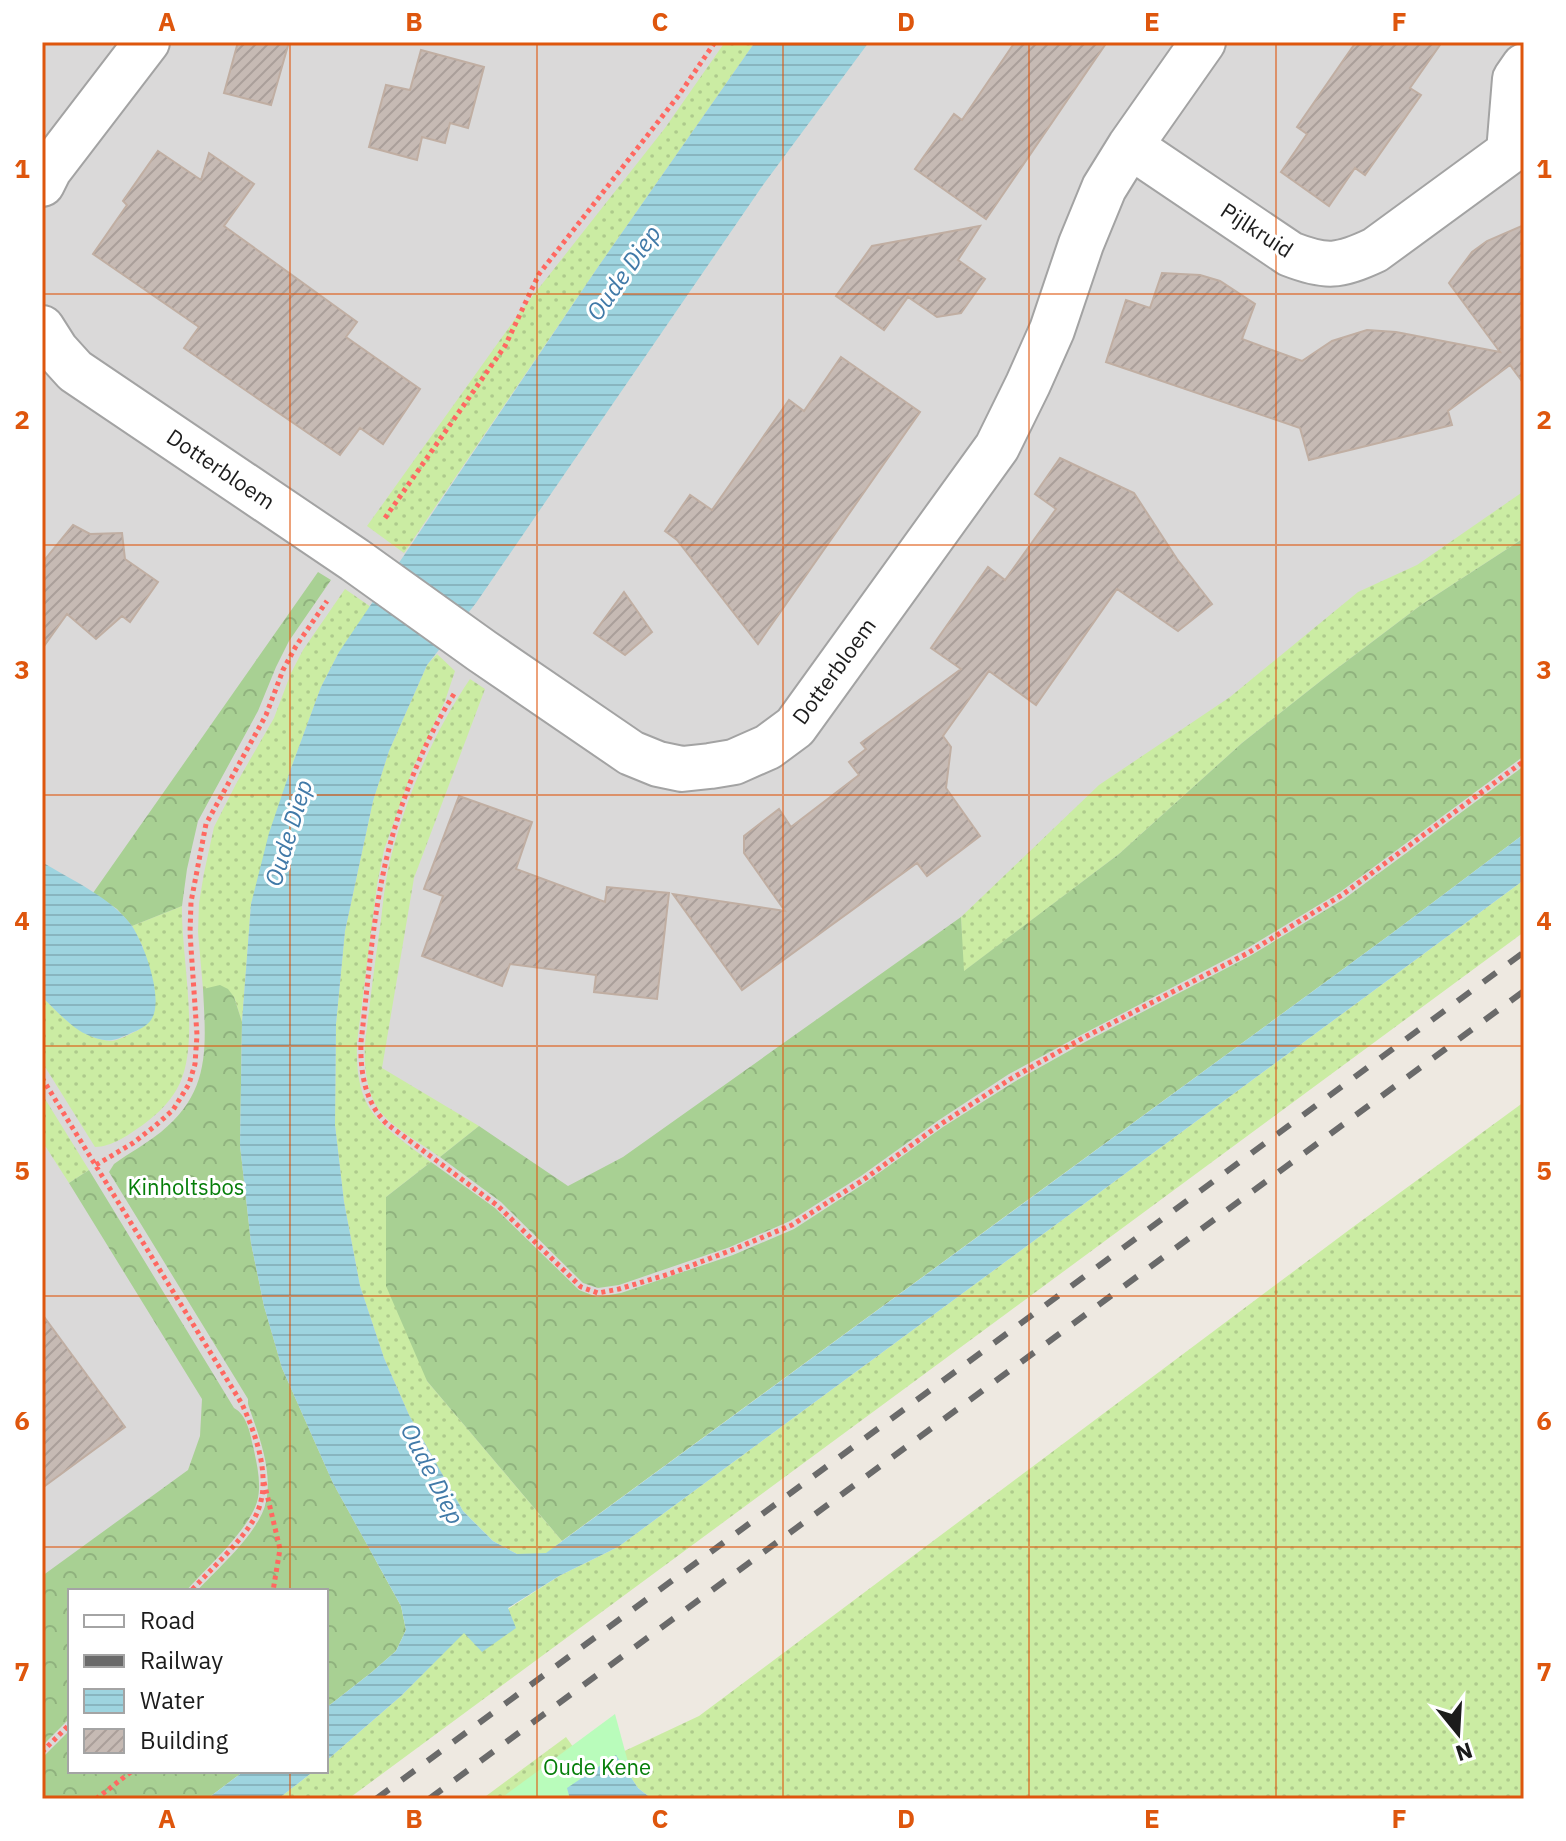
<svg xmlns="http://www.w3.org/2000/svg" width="1566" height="1841" font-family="'IBM Plex Sans',sans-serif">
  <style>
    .residential { fill: #dad9d9 }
    .grass { fill: url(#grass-dots) }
    .forest { fill: url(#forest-crowns) }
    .park { fill: #b9fcbb }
    .water { fill: url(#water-rules) }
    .building { fill: url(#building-hatch); stroke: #c0aea2; stroke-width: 2 }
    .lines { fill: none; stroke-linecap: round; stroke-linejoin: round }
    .minor-casing { stroke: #a3a3a3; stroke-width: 48 }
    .path { stroke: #ff6861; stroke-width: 5; stroke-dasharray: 4 4; stroke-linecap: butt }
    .minor { stroke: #fff; stroke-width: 44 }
    .rail { stroke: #6a6a6a; stroke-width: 6; stroke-dasharray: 16 16; stroke-linecap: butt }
    .grid { fill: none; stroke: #de560d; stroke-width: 2; stroke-opacity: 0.55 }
    .labels { text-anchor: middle; stroke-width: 6; stroke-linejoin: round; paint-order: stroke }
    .street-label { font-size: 22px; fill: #1c1c1c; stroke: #fff }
    .park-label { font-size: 22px; fill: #057e09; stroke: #fff }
    .water-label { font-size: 24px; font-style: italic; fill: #417aa8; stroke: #fff }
    .neatline { fill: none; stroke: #de560d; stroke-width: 3 }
    .grid-label { font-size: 26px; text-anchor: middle; font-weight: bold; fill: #de560d }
  </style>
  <defs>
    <pattern id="grass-dots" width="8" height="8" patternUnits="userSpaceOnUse" patternTransform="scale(2)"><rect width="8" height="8" fill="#cbeca3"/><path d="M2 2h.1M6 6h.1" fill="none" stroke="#aeca8c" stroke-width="1.8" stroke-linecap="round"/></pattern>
    <pattern id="forest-crowns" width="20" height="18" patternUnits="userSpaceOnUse" patternTransform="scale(2)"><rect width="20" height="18" fill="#a8d093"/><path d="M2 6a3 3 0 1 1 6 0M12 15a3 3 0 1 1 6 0" fill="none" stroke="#90b27e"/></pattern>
    <pattern id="water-rules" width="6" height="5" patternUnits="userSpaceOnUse" patternTransform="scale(2)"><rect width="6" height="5" fill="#9ed4df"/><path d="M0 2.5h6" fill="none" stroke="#88b5bf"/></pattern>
    <pattern id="building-hatch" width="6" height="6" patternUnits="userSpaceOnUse" patternTransform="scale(2)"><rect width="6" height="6" fill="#c6bab4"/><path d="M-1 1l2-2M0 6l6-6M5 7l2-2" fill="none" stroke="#aa9f9a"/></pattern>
  </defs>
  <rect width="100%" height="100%" fill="#eee9e1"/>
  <path class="residential" d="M42 42H1524V777L326 1591H70V1771L42 1799Z"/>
  <path class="grass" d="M725 42H755L598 267 404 553 367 526 520 312 665 128Z
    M1524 491V538L1421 605 1327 676 1242 743 1119 854 963 972 961 917 1099 785 1230 697 1358 592 1417 565Z
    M345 589 371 607 339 652 321 687 290 771 251 904 242 1022 234 997 203 989 198 932 199 903 204 873 214 827 236 784 274 718 291 673 303 650Z
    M437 654 455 671 445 701 413 768 384 850 377 885 357 1043C355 1114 380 1123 431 1162L386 1197 427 1381 562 1541 546 1554H517L493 1541 463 1511 409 1415 384 1358 360 1286 344 1202 335 1125 336 1024 345 931 373 801 389 751 427 665Z
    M470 679 485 689 414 878 382 1068 479 1126 440 1157C423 1145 390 1126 379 1110 366 1092 364 1064 365 1043 370 1002 375 961 381 920 383 902 385 883 389 865 405 799 432 735 470 679Z
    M1524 880V932L348 1799H278L314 1771H326V1761L401 1696 464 1632 508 1609 559 1576 618 1547Z
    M182 906C181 956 200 1039 180 1083 172 1100 159 1113 144 1124 130 1134 112 1147 95 1147L42 1062V997C61 1015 82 1039 110 1041 119 1041 131 1033 139 1030L143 947 132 926Z
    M42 1094 89 1170 69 1183 42 1141Z
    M1524 1102V1799H652L638 1788 616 1755 699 1716 1353 1227Z
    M566 1737 591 1772 570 1799H482Z"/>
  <path class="forest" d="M1524 538V756L1340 892 1246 949 1081 1035 1009 1074 939 1120 861 1176 790 1221 730 1247 619 1285 598 1288 583 1283 501 1202 440 1157 479 1126 568 1186 623 1157 961 917 964 971 1119 854 1242 743 1327 676 1421 605Z
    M318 572 331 580 289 641 276 667 258 711 198 821 187 869 182 906 132 926 117 909 93 893Z
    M1524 766V834L1391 934 562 1541 427 1381 386 1286V1197L431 1162 495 1208 579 1290 597 1297 621 1293 733 1255 794 1229 865 1183 943 1127 1014 1082 1085 1042 1250 956 1344 899Z
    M220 985 228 989 234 997 242 1022 240 1145 251 1243 264 1306 282 1368 333 1483 401 1606 406 1630 396 1651 372 1672 326 1708V1591H197C218 1568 259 1533 266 1502 273 1469 258 1434 248 1404V1399L109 1172 114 1164C129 1153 146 1144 161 1132 211 1092 206 1047 203 989Z
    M89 1170 234 1408C247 1415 250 1433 253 1446 257 1464 262 1485 257 1502 248 1531 206 1568 186 1591H70V1718L42 1746V1576L188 1470 200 1436 202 1399 69 1183Z
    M70 1730V1771H244L207 1799H42V1758Z"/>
  <path class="park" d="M615 1714 638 1799H500Z"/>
  <path class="water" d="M755 42H869L763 185 476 603 427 665 389 751 373 801 345 931 336 1024 335 1125 344 1202 360 1286 384 1358 409 1415 463 1511 493 1541 517 1554 546 1553 1391 934 1524 834V880L618 1547 559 1576 508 1608 516 1628 482 1652 464 1633 401 1696 326 1761V1708L372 1672 396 1651 406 1630 401 1606 333 1483 282 1368 264 1306 251 1243 240 1145 242 1022 251 904 269 833 290 771 321 687 339 652 598 267Z
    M42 862C70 879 113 899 132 926 144 944 165 1000 151 1020 147 1026 137 1031 131 1033 114 1041 109 1043 90 1036 72 1029 56 1010 42 997Z
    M616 1755 638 1788 652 1799H570L567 1788Z
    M244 1771H314L278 1799H207Z"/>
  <path class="building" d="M238 42H289L271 105 224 93Z
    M1015 42H1107L986 219 915 169 954 114 962 120Z
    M1356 42H1442L1410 88 1421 95 1365 175 1355 168 1329 206 1281 172 1307 134 1297 127Z
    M421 50 484 67 468 128 450 123 445 143 422 137 417 160 369 147 386 85 410 90Z
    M158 151 201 180 209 153 254 184 224 226 357 322 346 337 420 389 383 444 360 428 340 455 184 348 199 327 93 254 127 205 123 201Z
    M1524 225V384L1510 365 1448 411 1452 425 1309 460 1300 428 1106 362 1126 300 1150 308 1162 273 1200 275 1220 281 1255 304 1242 339 1302 361 1332 341 1367 330 1396 332 1500 352 1449 283 1472 252 1487 241Z
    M980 226 958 260 985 279 961 313 937 317 908 297 884 330 836 296 872 246Z
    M841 357 920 412 758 644 677 540 665 531 690 495 712 510 789 400 804 411Z
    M1060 458 1134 493 1177 559 1212 604 1178 631 1117 589 1036 705 989 671 943 736 951 747 946 788 980 836 927 876 917 863 742 990 673 894 785 911 744 853V836L779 809 791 827 859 775 849 762 866 749 861 743 961 669 931 648 988 567 1005 580 1056 509 1035 494Z
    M73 525 90 534 122 533 125 559 158 582 130 622 122 616 96 639 67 614 42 649V563Z
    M624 592 652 632 625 655 594 633Z
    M459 796 532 822 516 869 605 902 607 887 669 893 657 999 594 992 596 975 510 964 502 986 422 956 443 896 424 889Z
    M42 1314 125 1427 42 1488Z"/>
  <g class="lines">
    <defs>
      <path id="minor" d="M1130 146 1290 254C1326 268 1339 267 1375 250L1524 141
        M1509 152 1515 79 1524 66
        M42 184 49 170 147 42
        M42 328 56 350 75 371 355 560 482 651 631 753 658 764 682 769 710 766 734 762 768 747 795 727 997 447 1028 384 1052 330 1081 244 1104 188 1130 146 1203 42"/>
    </defs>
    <use href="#minor" class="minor-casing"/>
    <path class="path" d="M385 518 505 346 539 274 679 95 715 42
      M454 694C422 744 398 808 385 865 372 923 368 984 361 1042 360 1072 365 1103 387 1124L498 1206 581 1287 598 1293 619 1289 669 1274 732 1250 792 1225 863 1180 941 1124 1012 1078 1083 1038 1248 953 1342 895 1524 761
      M42 1078 242 1404C257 1437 274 1484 254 1519 241 1542 210 1570 191 1591
      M96 1165 133 1143 155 1126 173 1110 189 1084 195 1064 197 1035 190 933 191 902 206 824 266 715 283 670 296 646 327 601
      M264 1482 280 1549 273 1591
      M42 1752 70 1724
      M96 1799 132 1771"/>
    <use href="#minor" class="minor"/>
    <path class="rail" d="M376 1799 1524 952
      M429 1799 1524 991"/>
  </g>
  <path class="grid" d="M290 42V1591M537 42V1799M783 42V1799M1029 42V1799M1276 42V1799M42 294H1524M42 545H1524M42 795H1524M42 1046H1524M42 1296H1524M42 1547H1524M290 1771V1799"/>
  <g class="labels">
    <g class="street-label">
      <text transform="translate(1257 230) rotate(33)" y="8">Pijlkruid</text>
      <text transform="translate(221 469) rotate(34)" y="8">Dotterbloem</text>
      <text transform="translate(834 671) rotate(-54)" y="8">Dotterbloem</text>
    </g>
    <g class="park-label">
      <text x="186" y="1195">Kinholtsbos</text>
      <text x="597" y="1775">Oude Kene</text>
    </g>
    <g class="water-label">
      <text transform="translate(624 273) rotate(-55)" y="8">Oude Diep</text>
      <text transform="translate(289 833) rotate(-73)" y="8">Oude Diep</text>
      <text transform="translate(432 1474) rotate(63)" y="8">Oude Diep</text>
    </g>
  </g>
  <rect width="1566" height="1841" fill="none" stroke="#ffffff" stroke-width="88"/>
  <rect x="68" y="1589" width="260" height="184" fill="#ffffff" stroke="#a4a4a4" stroke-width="2"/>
  <rect x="84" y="1615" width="40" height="12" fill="#ffffff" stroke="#a4a4a4" stroke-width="2"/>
  <text x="140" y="1629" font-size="24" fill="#1c1c1c">Road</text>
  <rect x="84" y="1655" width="40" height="12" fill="#6a6a6a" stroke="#a4a4a4" stroke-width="2"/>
  <text x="140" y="1669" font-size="24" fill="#1c1c1c">Railway</text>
  <rect x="84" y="1689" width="40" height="24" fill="url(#water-rules)" stroke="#a4a4a4" stroke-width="2"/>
  <text x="140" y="1709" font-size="24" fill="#1c1c1c">Water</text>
  <rect x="84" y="1729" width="40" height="24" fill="url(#building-hatch)" stroke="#a4a4a4" stroke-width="2"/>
  <text x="140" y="1749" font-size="24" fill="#1c1c1c">Building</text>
  <g transform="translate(1458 1733) rotate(162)" stroke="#ffffff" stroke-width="6" paint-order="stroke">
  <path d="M0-6L14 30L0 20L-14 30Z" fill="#1c1c1c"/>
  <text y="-12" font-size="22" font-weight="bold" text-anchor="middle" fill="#1c1c1c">N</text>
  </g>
  <rect x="44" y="44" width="1478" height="1753" class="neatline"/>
  <g class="grid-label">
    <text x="167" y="31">A</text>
    <text x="414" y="31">B</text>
    <text x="660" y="31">C</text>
    <text x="906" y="31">D</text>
    <text x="1152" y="31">E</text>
    <text x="1399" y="31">F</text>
    <text x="22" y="178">1</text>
    <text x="1544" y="178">1</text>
    <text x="22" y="429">2</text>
    <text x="1544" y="429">2</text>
    <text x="22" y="679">3</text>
    <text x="1544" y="679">3</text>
    <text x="22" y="930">4</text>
    <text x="1544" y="930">4</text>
    <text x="22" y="1180">5</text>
    <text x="1544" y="1180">5</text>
    <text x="22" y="1430">6</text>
    <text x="1544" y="1430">6</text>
    <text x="22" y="1681">7</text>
    <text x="1544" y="1681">7</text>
    <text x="167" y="1828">A</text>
    <text x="414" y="1828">B</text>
    <text x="660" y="1828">C</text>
    <text x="906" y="1828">D</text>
    <text x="1152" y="1828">E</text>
    <text x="1399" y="1828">F</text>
  </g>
</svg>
